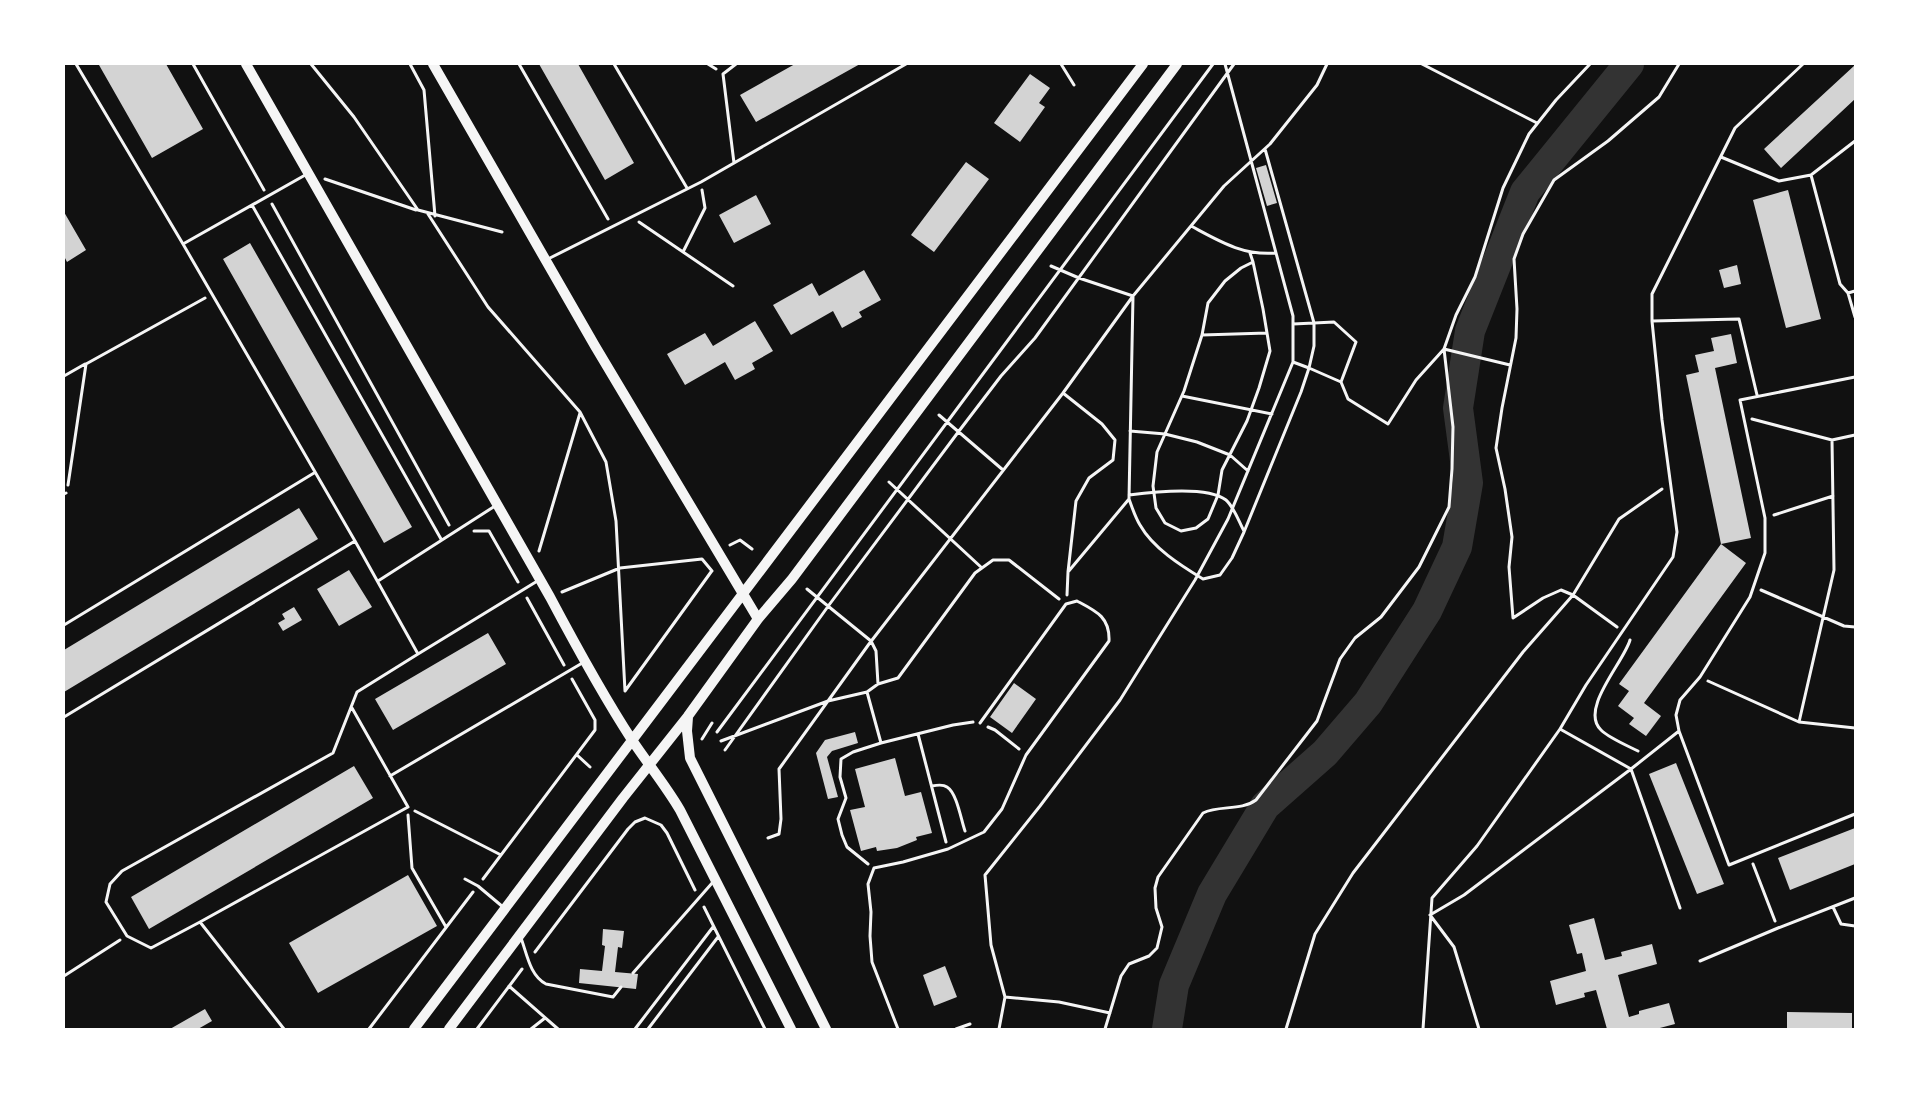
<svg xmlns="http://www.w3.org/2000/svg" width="1919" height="1093" font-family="'IBM Plex Sans',sans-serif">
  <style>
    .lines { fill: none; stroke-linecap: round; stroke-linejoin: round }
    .river { stroke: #333; stroke-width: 30 }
    .building { fill: #d3d3d3 }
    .path { stroke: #f5f5f5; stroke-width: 3 }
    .service { stroke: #f5f5f5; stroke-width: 3 }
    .secondary { stroke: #f5f5f5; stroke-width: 10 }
  </style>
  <rect width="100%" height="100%" fill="#111"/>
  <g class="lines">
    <path class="river" d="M1167 1029 1174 985 1212 894 1265 806 1325 753 1368 703 1427 611 1457 547 1468 483 1458 408 1470 331 1525 192 1629 64"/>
  </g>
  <path class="building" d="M102 64H166L203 129 152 158 99 65Z
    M539 64H578L634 163 605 180Z
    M795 64H860L756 122 740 95Z
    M1855 65V99L1781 168 1764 149Z
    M1030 74 1050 88 1039 103 1045 107 1020 142 994 123Z
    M966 162 989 179 934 252 911 235Z
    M1266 165 1277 203 1267 206 1256 168Z
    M1788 190 1821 319 1786 328 1753 200Z
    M756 195 771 224 734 243 719 215Z
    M64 212 86 250 67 262 64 256Z
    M250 243 412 527 384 543 223 259Z
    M1737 265 1741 284 1724 288 1719 270Z
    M864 270 881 300 859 312 862 317 842 328 833 311 791 335 773 305 812 283 819 296Z
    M755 321 773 351 752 363 755 369 735 380 725 362 685 385 667 354 705 333 713 346Z
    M1731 334 1737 363 1715 368 1751 538 1721 544 1746 563 1644 703 1661 716 1646 736 1629 724 1634 718 1618 706 1629 691 1619 684 1721 544 1686 375 1699 372 1695 355 1714 351 1711 338Z
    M299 508 318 539 64 692V650Z
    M349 570 372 607 339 626 317 589Z
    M294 607 302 620 283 631 278 623 285 619 282 614Z
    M488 633 506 664 393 730 375 699Z
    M1014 683 1036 699 1012 733 990 717Z
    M855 732 858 743 832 751 827 757 838 797 828 799 816 753 825 740Z
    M895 758 905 796 921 792 932 833 916 837 917 840 897 848 877 851 876 847 861 851 850 810 865 807 855 769Z
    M1676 763 1724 884 1697 894 1649 774Z
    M354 766 373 798 149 929 131 897Z
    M1855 828V864L1790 890 1778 858Z
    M408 875 437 926 318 993 289 943Z
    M1594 918 1605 960 1622 956 1621 952 1652 944 1657 964 1618 975 1629 1017 1639 1014V1011L1669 1003 1675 1024 1656 1029H1607L1596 990 1584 993 1585 997 1556 1005 1550 981 1586 971 1582 953 1577 954 1569 925Z
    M603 929 624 931 622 948 618 947 615 972 638 974 636 989 579 983 580 969 602 971 605 946 602 945Z
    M945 966 957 997 934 1006 923 975Z
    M205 1009 212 1021 198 1029H170Z
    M1787 1012 1852 1013V1029H1787Z"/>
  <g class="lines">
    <path class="path" d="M193 64 264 190
      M311 64 354 117 418 210 502 232
      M410 64 424 90 435 216
      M519 64 608 219
      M708 64 716 69
      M1061 64 1074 85
      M1422 64 1537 123
      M1265 149 1314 323 1293 324
      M325 179 416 210
      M272 204 449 525
      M428 214 488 307 580 412 606 462 616 521 625 691
      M639 222 733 286
      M1191 226C1219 241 1243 256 1276 253
      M683 252 705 208 702 190
      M1250 253 1253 262 1263 309 1270 351 1259 388 1247 421 1222 470 1218 495 1208 519 1196 528 1181 531 1165 523 1156 508 1153 486 1157 452 1184 391 1202 335 1208 303 1225 281 1241 268 1253 262
      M1051 266 1079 278 1133 296 1129 499 1068 572 1067 595
      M1202 335 1267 333
      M64 376 85 364
      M1341 382 1356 342 1334 322 1314 323V346L1309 368 1341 382 1348 399 1388 424 1416 380 1444 349 1510 365
      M1063 393 1102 424 1115 440 1113 460 1089 478 1076 501 1068 572
      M1182 396 1272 414
      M939 415 1003 470
      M1752 419 1832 440 1855 435
      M1130 431 1165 434 1197 442 1230 455 1248 471
      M889 482 982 568
      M68 485 86 364 205 298
      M1129 495C1152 492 1208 486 1226 500 1234 507 1239 522 1244 531
      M1129 499C1132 507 1135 517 1140 525 1153 548 1180 565 1203 579L1220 575 1232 558 1244 532 1301 392 1309 368 1293 362
      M1774 515 1833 496
      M474 531H489L518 582
      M730 545 740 540 752 549
      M539 551 580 413
      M807 589 871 641 876 651 878 684
      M1761 590 1844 626 1855 627
      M562 592 620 568 702 559 712 571
      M527 598 564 665
      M1617 627 1573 595 1561 590 1543 598 1513 618 1509 567 1512 537 1505 489 1496 448 1502 408 1516 338 1517 309 1514 259 1523 234 1554 180 1608 141 1659 97 1679 64
      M1630 640C1624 662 1579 709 1601 730 1609 738 1628 746 1638 751
      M1708 681 1799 722 1834 570 1832 440
      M625 691 711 572
      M867 692 881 743 853 752 841 759 840 777 846 798 838 819 842 835 847 847 868 864
      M1799 722 1855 728
      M988 727 995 730 1019 749
      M717 732 1213 64
      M918 734 946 842
      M702 739 712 723
      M721 741 828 701 867 692 878 684 898 678 975 573 993 560H1009L1059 599
      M881 743 953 725 973 722
      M725 750 829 605 959 431 1001 376 1035 338 1234 64
      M577 755 590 767
      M932 786C937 785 943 784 947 787 957 793 961 820 965 831
      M415 811 501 855
      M408 815 412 868 446 927
      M768 838 779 834 781 819 779 769 869 644 1063 393 1133 296 1224 186 1270 144 1317 85 1327 64
      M1753 864 1775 921
      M483 879 595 730V720L572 679
      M704 907 765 1029
      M535 952 628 829 635 822 645 818 661 825 667 833 695 890
      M64 976 120 940
      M509 986 558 1029
      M1005 997 1059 1002 1110 1013
      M369 1029 473 892
      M477 1029 522 969
      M531 1029 545 1018
      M635 1029 713 927
      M648 1029 718 937
      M999 1029 1005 997 991 945 985 875 1040 806 1120 700 1195 580 1228 519 1293 362V316L1225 64
      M1105 1029 1121 976 1129 964 1149 956 1157 948 1162 927 1156 908 1155 888 1158 877 1203 813C1219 805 1241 811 1256 800L1317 721 1340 659 1355 638 1381 617 1419 567 1449 507 1452 469 1453 427 1444 349 1456 315 1475 277 1503 188 1529 134 1556 100 1590 64
      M1286 1029 1315 934 1353 873 1523 652 1573 595 1619 519 1662 489"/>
    <path class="service" d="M614 64 687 188
      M1855 141 1811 175 1840 284 1848 293 1855 291
      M1721 157 1779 181 1811 175
      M734 163 723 74 736 64
      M252 205 441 539
      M183 244 307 174
      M548 259 701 182 906 64
      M1848 293 1855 317
      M1652 321 1739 319 1757 395
      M64 494 66 493
      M378 581 495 506
      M64 625 314 473
      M418 654 539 580
      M64 717 355 541 183 244 76 64
      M1560 729 1631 769 1679 731 1676 715 1680 700 1700 677 1750 597 1765 553V518L1740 400 1855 377
      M1679 731 1729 865 1855 814
      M390 776 584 662
      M465 879 478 886 503 907
      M1833 907 1841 924 1855 926
      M200 922 408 807 352 708
      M521 938C527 954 530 976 546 984L613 997 621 987
      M1700 961 1778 928 1855 898
      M633 973 713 882
      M284 1029 200 922 151 948 127 936 106 902 110 884 122 871 333 753 357 692 418 654 355 541
      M898 1029 872 962 870 936 871 912 868 884 874 868 903 862 948 849 984 832 1002 809 1026 755 1109 641C1110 617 1096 611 1077 601L1066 604 980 723
      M956 1029 970 1024
      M1423 1029 1432 898 1477 846 1560 729 1586 685 1673 557 1677 532 1662 420 1652 321V294L1735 128 1803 64
      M1479 1029 1454 947 1430 915 1464 895 1631 769 1680 908"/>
    <path class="secondary" d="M246 64 550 597C576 646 602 694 632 740 648 764 666 786 680 810L791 1029
      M433 64 595 346 758 619
      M688 717 687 731 690 758 826 1029
      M414 1029 1143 64
      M449 1029 623 798 688 716 758 619 792 579 1177 64"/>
  </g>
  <rect width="1919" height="1093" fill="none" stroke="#ffffff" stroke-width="130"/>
</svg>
